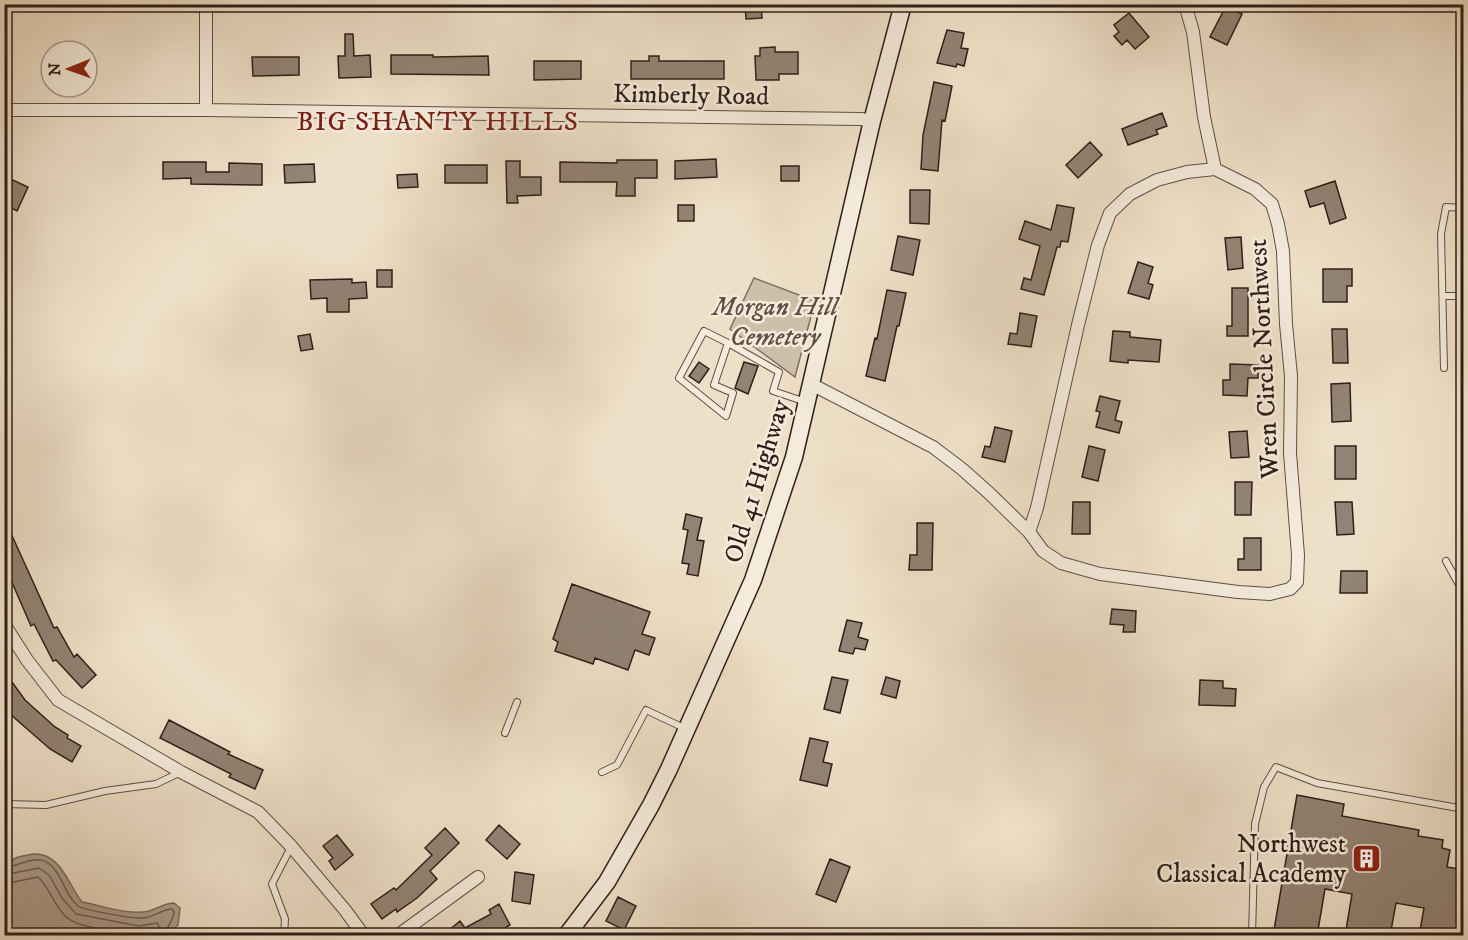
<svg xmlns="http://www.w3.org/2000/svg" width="1468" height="940" font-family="'IM FELL DW Pica',serif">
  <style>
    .green { fill: #cebfaa; stroke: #7e6f62; stroke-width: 1.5 }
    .water { fill: #ad9e8c; stroke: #7b6b5e; stroke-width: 1.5 }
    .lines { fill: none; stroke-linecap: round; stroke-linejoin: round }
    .shore { stroke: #6e5e52; stroke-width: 1.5 }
    .building { fill: #928374; stroke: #2f1f19; stroke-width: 1.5 }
    .lane-casing { stroke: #5f4f45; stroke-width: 8 }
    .street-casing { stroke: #5f4f45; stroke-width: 14 }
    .secondary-casing { stroke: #2f1f19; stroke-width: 19 }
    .lane { stroke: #f4ebdb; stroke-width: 6 }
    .street { stroke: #f4ebdb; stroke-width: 12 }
    .secondary { stroke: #f4ebdb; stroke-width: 16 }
    .labels { text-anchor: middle; stroke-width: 5; stroke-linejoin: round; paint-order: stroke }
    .street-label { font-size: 26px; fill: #2f1f19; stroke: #f4ebdb }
    .park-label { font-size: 26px; font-style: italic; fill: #5f4f44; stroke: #f4ebdb }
    .poi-label { font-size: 26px; fill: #2f1f19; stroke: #f4ebdb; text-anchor: end }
    .neighbourhood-label { font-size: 27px; letter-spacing: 1.5px; fill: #7a1f14; stroke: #f4ebdb }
  </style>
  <rect width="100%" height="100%" fill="#eee0c8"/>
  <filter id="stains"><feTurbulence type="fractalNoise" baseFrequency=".00333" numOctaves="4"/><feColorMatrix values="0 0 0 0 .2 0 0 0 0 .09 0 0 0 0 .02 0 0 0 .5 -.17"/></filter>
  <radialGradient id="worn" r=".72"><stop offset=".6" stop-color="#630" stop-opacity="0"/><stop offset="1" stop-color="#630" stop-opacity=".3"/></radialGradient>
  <path class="green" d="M754 278 815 301 795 377 730 329Z"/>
  <path class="water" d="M33 854C60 852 68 884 82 902 100 905 124 914 143 912 155 911 163 903 174 903L180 908 178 925 167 935H5V863L18 857Z"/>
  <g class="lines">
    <path class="shore" d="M4 868C16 867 28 858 41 860 61 864 63 895 78 906 84 910 133 919 142 918 153 918 162 909 172 909L174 912C173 922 165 928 165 936
      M4 875 39 868 49 875 62 898 76 914 139 926 157 923 159 926 157 936
      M4 884 38 877C49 887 54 905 65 916 78 930 129 932 148 936"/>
  </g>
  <path class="building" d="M745 4H761L762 18 746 19Z
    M1226 6 1242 14 1227 45 1210 37Z
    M1129 13 1149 37 1135 49 1127 40 1122 45 1114 36 1119 32 1114 25Z
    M947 30 964 33 961 48 968 49 964 66 957 64 956 67 937 63Z
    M345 34H353L354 56 370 55 371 77 339 78 338 56H345Z
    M775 47V52H798V74H779V80H756L755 56H760V48Z
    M391 55H433V57L488 56 489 75 391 74Z
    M649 56H659V61H724V79H631V61H649Z
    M252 57H299V75L253 76Z
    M534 61H581V79L534 80Z
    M934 82 952 86 945 121 942 120 938 171 921 169 923 135Z
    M1162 113 1167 126 1156 130 1158 134 1128 145 1122 129Z
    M1090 142 1102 155 1078 178 1066 165Z
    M716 159 717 177 675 179V161Z
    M617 160H657V178H635V196H616L617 182H560V162L617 163Z
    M506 161H520V177H541V195L517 196 518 203H507Z
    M163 162H206V172H229V163L262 164V185L191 184V178L163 179Z
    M314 164 315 182 285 183 284 165Z
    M445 165H487V183H445Z
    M781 166H799V181H781Z
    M417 174 418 187 398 188 397 175Z
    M4 176 28 187 17 211 4 204Z
    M1335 181 1346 218 1330 224 1324 203 1310 207 1305 191Z
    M910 190H930L929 224 910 223Z
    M678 205H694V221H678Z
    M1057 205 1074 208 1068 242 1061 241 1060 247H1057L1044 295 1021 289 1024 278 1031 280 1040 246 1019 239 1025 221 1051 230Z
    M898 236 920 240 913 275 891 270Z
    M1241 237 1243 268 1228 270 1225 238Z
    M1138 262 1153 267 1148 283 1153 285 1149 299 1128 293Z
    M1323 269H1352V286H1347V302H1323Z
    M377 270H392V287H377Z
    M352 279V283L366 282 367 298 349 299V312H327V298L311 299 310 280Z
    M1232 288H1248V336H1227V326H1232Z
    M887 290 906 293 899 326H897L885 381 866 376 875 338 877 339Z
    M1020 313 1037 316 1031 347 1008 344 1010 333 1017 334Z
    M1332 329H1347L1348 363H1333Z
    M1113 331 1130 332V337L1161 340 1159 362 1128 360V363L1110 361Z
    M310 334 313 349 301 351 298 336Z
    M699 362 709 369 699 383 689 376Z
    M744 362 758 366 748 394 735 388Z
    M1230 364 1258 365V378H1248L1247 396 1223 395V380H1230Z
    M1350 383 1351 421 1332 422 1331 384Z
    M1100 396 1120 401 1115 420 1122 422 1119 433 1096 427 1100 412 1096 411Z
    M995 427 1012 431 1005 462 982 457 985 446 990 447Z
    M1247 431 1249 457 1231 458 1229 432Z
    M1089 446 1105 450 1098 481 1082 477Z
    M1335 446H1356V479H1335Z
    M1235 482H1252L1251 515H1235Z
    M1073 502H1090V534H1072Z
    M1335 502H1352L1354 534 1337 535Z
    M686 514 702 518 697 540 704 541 698 576 687 574 689 564 682 563 688 530 683 529Z
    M4 518 54 628 57 627 74 657 77 654 96 675 82 688 56 660 53 661 34 624 31 626 4 564Z
    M917 523H933L932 570H909L910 555H917Z
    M1244 538H1261V570H1238V559H1244Z
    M1341 571H1367V593H1340Z
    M572 584 650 612 642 634 655 638 649 655 635 650 628 670 595 658 593 664 555 651 558 642 553 639Z
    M1112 609 1136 611 1135 632H1123L1124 625 1110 624Z
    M847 620 862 623 858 637 868 640 865 650 855 648 853 654 839 651Z
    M4 671 25 700 55 727 68 735 67 738 81 746 72 762 50 749 10 714 4 706Z
    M832 677 848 680 840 713 824 709Z
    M886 677 900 681 896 698 881 694Z
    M1200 680 1223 681V688L1236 689 1235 706 1199 705Z
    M169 720 230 752 228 754 263 770 255 789 229 777 231 774 160 738Z
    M810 738 828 742 823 762 832 764 827 786 800 780Z
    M1297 795 1344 804 1342 816 1419 830 1418 836 1443 840 1442 848 1450 850 1447 867 1464 870V936H1419L1424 908 1396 903 1390 936H1345L1352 894 1325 889 1317 936H1273Z
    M499 825 520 844 507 859 486 840Z
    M445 828 459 843 430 871 437 879 417 898 397 912 396 909 382 919 371 904 394 888 396 890 432 855 425 848Z
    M337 835 353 855 335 870 329 861 333 858 323 846Z
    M830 859 850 867 836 902 816 894Z
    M515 872 534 875 530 904 512 901Z
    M618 897 636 906 624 930 606 921Z
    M499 904 510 925 491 936H442L460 921 465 928 491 914 489 910Z"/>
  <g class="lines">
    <defs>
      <path id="lane" d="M1443 296H1464
        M728 343 704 331 679 378 726 416 733 393 714 385 728 343 779 372 773 391 806 402
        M1444 368 1441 234 1446 207 1464 208
        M1446 561 1458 583H1464
        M505 733 517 702
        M602 772 617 765 646 710 686 729
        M4 804 46 805 105 791 156 784 181 772
        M284 936 285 919 272 884 291 847
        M1252 936 1255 824 1264 787 1276 767 1317 783 1464 809"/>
      <path id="street" d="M206 4V110
        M1185 4 1193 32 1204 117 1215 169
        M6 110H206L861 119 872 121
        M811 384 933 447 962 469 989 493 1029 532 1043 551 1061 563 1100 574 1238 592 1270 594 1290 589 1297 582 1298 555 1290 453 1291 376 1286 324 1283 251 1278 224 1272 204 1255 189 1215 169 1187 172 1157 180 1130 194 1110 213 1098 245 1078 325 1037 508 1029 532
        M4 624 27 660 58 700 181 772 258 812 291 846 345 910 364 936
        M397 936 478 877"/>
      <path id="secondary" d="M566 936 607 882 651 805 669 769 753 580 794 457 872 121 903 4"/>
    </defs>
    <use href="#lane" class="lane-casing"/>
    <use href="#street" class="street-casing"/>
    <use href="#secondary" class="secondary-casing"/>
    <use href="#lane" class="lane"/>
    <use href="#street" class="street"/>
    <use href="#secondary" class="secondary"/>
  </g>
  <defs>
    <symbol id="building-square" viewBox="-11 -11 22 22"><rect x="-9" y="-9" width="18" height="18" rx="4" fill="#8f2418" stroke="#f4ebdb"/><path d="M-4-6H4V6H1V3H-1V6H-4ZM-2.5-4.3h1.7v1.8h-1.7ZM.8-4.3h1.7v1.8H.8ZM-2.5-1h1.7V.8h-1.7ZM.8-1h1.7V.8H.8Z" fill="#fff"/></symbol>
  </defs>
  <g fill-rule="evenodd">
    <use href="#building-square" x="1350" y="842" width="33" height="33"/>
  </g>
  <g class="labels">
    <g class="street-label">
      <text transform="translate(691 94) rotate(1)" y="9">Kimberly Road</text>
      <text transform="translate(1263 359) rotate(-93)" y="9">Wren Circle Northwest</text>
      <text transform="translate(756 481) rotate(-73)" y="9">Old 41 Highway</text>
    </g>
    <g class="park-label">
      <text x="775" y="315">Morgan Hill<tspan x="775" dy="30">Cemetery</tspan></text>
    </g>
    <g class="poi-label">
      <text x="1346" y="852">Northwest<tspan x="1346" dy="30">Classical Academy</tspan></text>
    </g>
    <g class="neighbourhood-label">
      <text x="438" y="130">BIG SHANTY HILLS</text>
    </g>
  </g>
  <rect width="1468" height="940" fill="none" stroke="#eee0c8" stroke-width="24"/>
  <rect x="6" y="6" width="1456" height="928" fill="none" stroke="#2f1f19" stroke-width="3"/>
  <rect x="12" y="12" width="1444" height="916" fill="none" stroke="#2f1f19" stroke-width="1.5"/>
  <g transform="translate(69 69) rotate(269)"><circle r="28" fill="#f4ebdb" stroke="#a5998d" stroke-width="1.5"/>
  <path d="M0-4.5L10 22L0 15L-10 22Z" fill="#8f2418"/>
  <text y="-9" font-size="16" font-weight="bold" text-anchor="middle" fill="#2f1f19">N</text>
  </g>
  <rect width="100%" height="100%" filter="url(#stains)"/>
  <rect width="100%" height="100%" fill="url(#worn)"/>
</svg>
